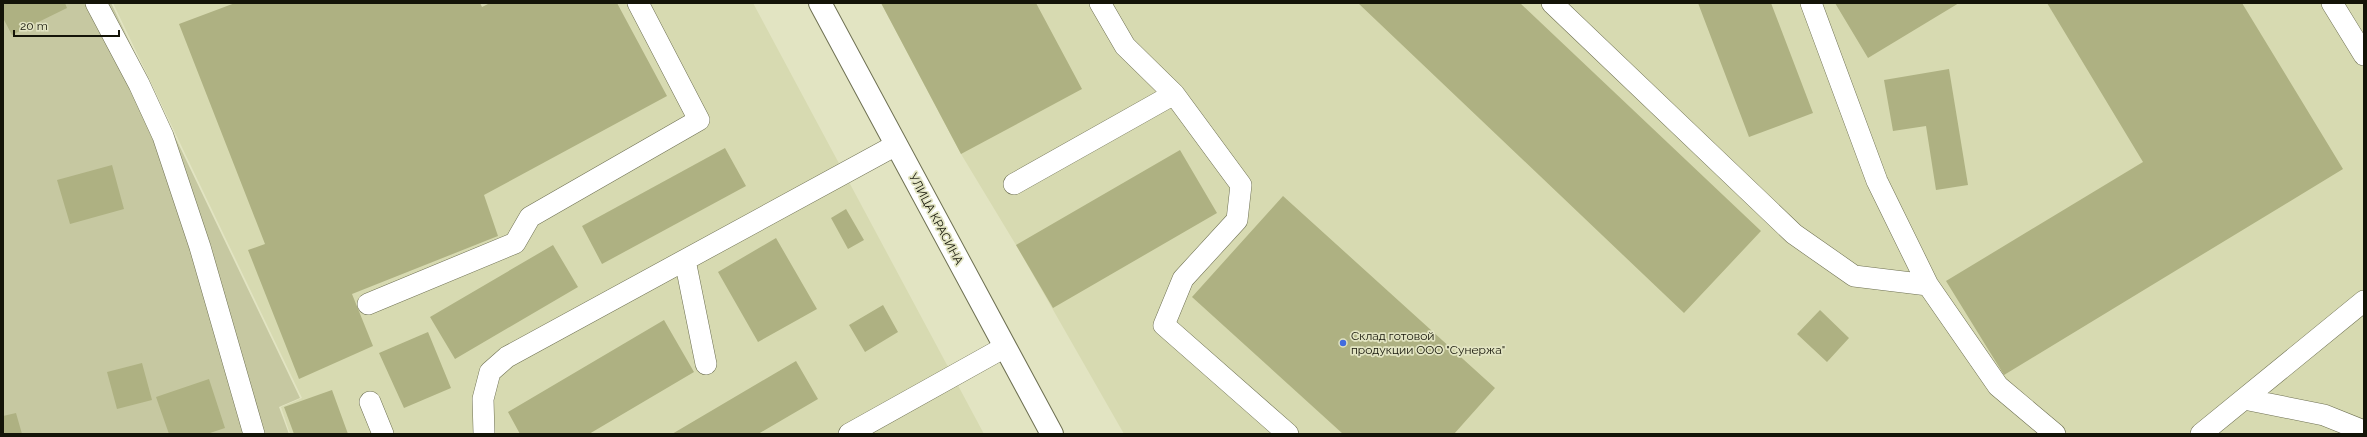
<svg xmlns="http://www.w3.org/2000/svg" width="2367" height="437" font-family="Raleway,sans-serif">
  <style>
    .built { fill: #d7dab1 }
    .green { fill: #c6c8a1 }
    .building { fill: #aeb182 }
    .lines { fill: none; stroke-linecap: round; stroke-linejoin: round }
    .service-casing { stroke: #6e7052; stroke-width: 22 }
    .secondary-casing { stroke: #6e7052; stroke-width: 24 }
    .service { stroke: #fff; stroke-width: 21 }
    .secondary { stroke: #fff; stroke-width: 22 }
    .poi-dot { fill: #426cde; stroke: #e2e4c2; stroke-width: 1.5 }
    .labels { text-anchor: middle; stroke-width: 3.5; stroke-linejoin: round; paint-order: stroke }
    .street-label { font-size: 12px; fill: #141408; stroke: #e2e4c2 }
    .poi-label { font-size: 12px; fill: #141408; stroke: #e2e4c2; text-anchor: start }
  </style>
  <rect width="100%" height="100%" fill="#e2e4c2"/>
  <path class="built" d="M113 3H753L984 434H290L281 407 302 398Z
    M881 3H2364V434H1124L1016 245 961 154Z"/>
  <path class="green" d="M3 3H111L300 398 279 407 289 434H3Z"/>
  <path class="building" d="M3 3H65L67 8 12 35 3 18Z
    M235 3H480L482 7 490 3H617L667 96 484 195 498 236 352 294 373 346 299 379 248 250 265 244 179 24Z
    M881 3H1036L1082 89 961 154Z
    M1358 3H1520L1761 231 1684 313Z
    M1698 3H1771L1813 113 1749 137Z
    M1835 3H1959L1868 58Z
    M2047 3H2242L2343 169 2004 375 1946 281 2143 162Z
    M1949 69 1968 185 1936 190 1926 126 1893 131 1884 80Z
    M725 148 746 186 602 264 582 226Z
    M1180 150 1217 213 1053 308 1016 245Z
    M112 165 124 209 70 224 57 180Z
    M1283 196 1495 388 1454 434H1343L1192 297Z
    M846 209 864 240 848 249 831 218Z
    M776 238 817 309 758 342 718 272Z
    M553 245 578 287 455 359 430 317Z
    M883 305 898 332 865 352 849 325Z
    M1820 310 1849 338 1827 362 1797 334Z
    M664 320 694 372 589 434H520L508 412Z
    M428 332 451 388 404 408 379 353Z
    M796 361 818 399 758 434H672Z
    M142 363 152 400 117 409 107 372Z
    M209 379 225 428 207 434H169L156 397Z
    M332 390 348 434H294L284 407Z
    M16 413 22 434H3V416Z"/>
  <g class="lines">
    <defs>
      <path id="service" d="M96 3 139 84 163 136 200 247 254 434
        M1100 3 1125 46 1174 94 1241 185 1237 220 1183 279 1164 325 1288 434
        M1552 3 1794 234 1854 276 1928 285
        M1811 3 1877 181 1928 285 1998 386 2055 434
        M2332 3 2364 55
        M1014 184 1174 94
        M685 260 706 364
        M368 304 515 243 530 217 699 120 638 3
        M2244 399 2324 415 2364 431
        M370 402 383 434
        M484 434 483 399 490 372 507 357 896 145
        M849 434 1005 347
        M2201 434 2364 301"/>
      <path id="secondary" d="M820 3 1052 434"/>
    </defs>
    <use href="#service" class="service-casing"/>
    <use href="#secondary" class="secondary-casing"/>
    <use href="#service" class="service"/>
    <use href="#secondary" class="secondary"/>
  </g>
  <circle class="poi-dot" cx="1343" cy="343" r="4"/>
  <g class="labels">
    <g class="street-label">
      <text transform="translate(936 219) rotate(62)" y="4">УЛИЦА КРАСИНА</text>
    </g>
    <g class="poi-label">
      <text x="1351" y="340">Склад готовой<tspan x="1351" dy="14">продукции ООО "Сунержа"</tspan></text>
    </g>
  </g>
  <rect width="2367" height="437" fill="none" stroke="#141408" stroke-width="8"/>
  <path d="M14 30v6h105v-6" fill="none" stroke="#141408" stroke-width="2"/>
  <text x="20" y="30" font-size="12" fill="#141408" stroke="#e2e4c2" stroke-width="3" paint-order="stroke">20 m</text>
</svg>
